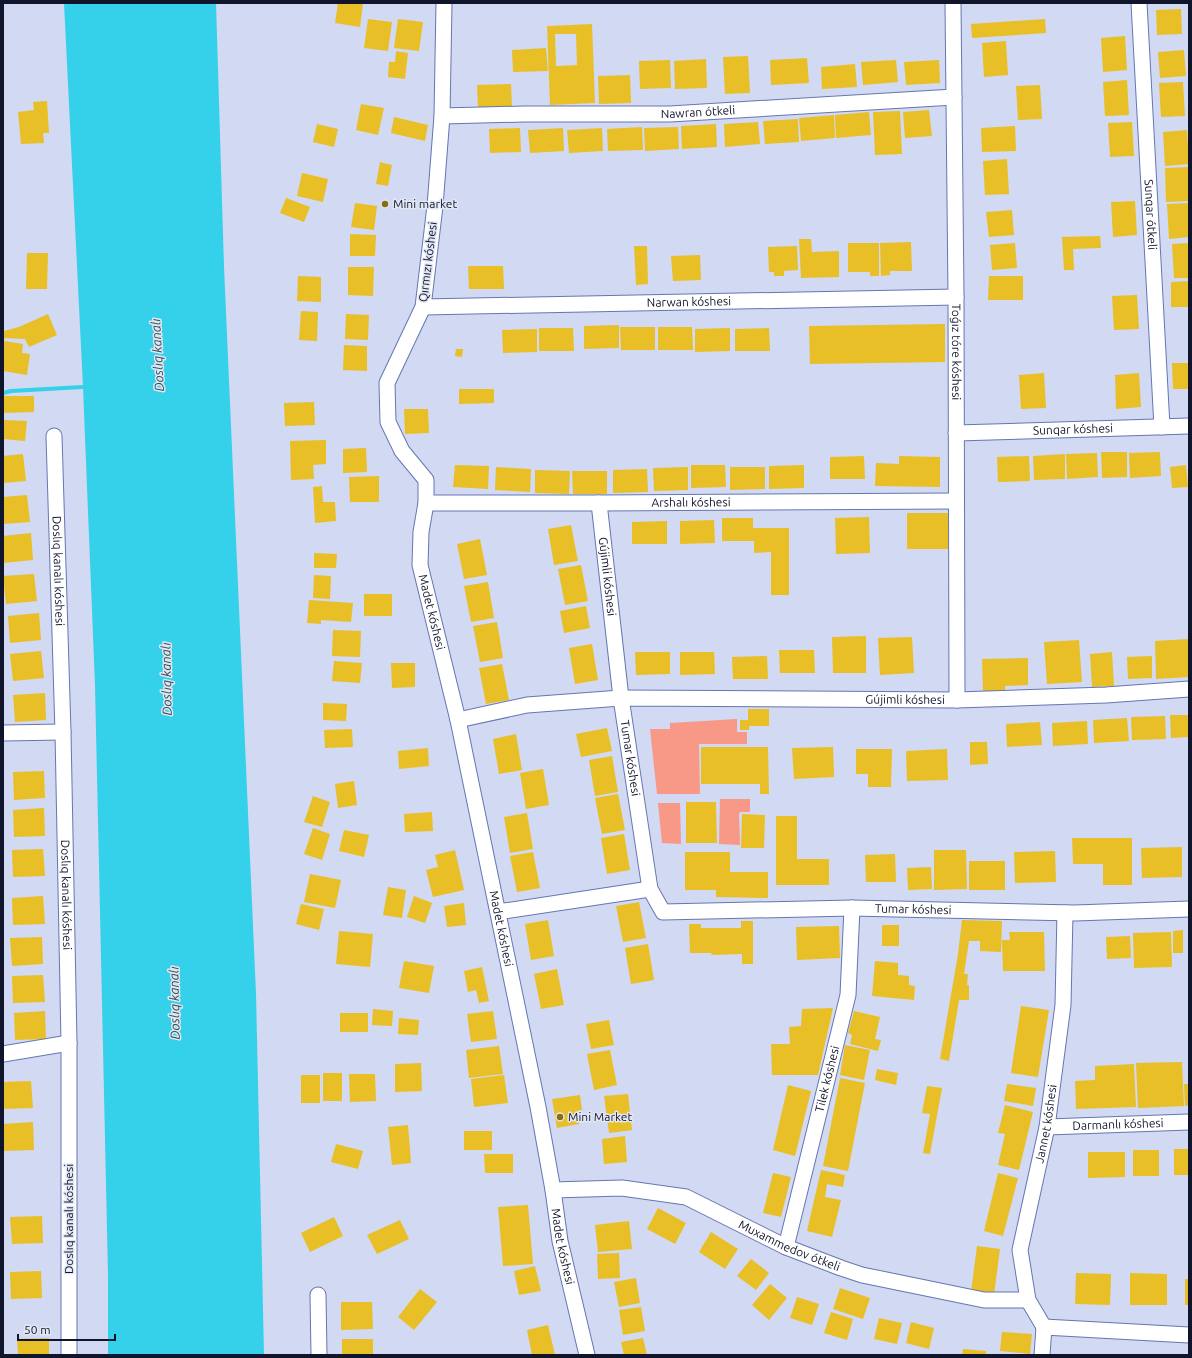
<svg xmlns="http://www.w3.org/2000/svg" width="1192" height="1358" font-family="Ubuntu,sans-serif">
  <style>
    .green { fill: #f79986 }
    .water { fill: #35d0ea }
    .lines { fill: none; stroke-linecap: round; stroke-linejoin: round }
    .stream { stroke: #35d0ea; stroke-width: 4 }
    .building { fill: #e8bf26; fill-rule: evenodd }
    .minor-casing { stroke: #6676b1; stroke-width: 17 }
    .minor { stroke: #fff; stroke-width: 15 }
    .poi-dot { fill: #886e0e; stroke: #e2e7f4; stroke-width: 1.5 }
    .labels { text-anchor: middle; stroke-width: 3; stroke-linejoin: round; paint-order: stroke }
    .street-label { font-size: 12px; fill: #10152c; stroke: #e2e7f4 }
    .poi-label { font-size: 12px; fill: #10152c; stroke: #e2e7f4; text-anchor: start }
    .water-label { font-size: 13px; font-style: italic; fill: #2e4c53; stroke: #e2e7f4 }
  </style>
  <rect width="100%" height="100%" fill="#d1d9f3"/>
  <path class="green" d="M737 719V732H747V744H699L700 794H657L650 729H670V723Z
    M720 799H750V812H740L739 814 740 845 719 844Z
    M658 803H680L681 844 662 843Z"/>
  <path class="water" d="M64 3H216L224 267 256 994 264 1355H108V1275L95 685 83 387Z"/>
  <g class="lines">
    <path class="stream" d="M3 393 11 391 83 387"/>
  </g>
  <path class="building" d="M338 3H363L360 27 335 23Z
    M1181 9 1182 34 1157 35 1156 10Z
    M368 19 392 22 388 51 364 48Z
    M398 19 423 22 419 51 394 48Z
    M1045 19 1046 33 972 38 971 24Z
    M592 24 595 103 550 105 547 26ZM555 34H576L577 65 556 66Z
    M1125 36 1127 70 1103 72 1101 38Z
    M1006 41 1008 75 984 77 982 43Z
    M546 48 548 71 513 72 512 50Z
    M1184 50 1186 76 1160 78 1158 52Z
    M396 51 408 53 405 79 388 77 389 62H395Z
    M748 56 750 93 725 94 723 57Z
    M807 58 809 83 771 85 770 60Z
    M706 59 707 88 675 89 674 61Z
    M670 60 671 88 640 89 639 61Z
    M896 60 898 82 863 85 861 62Z
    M939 60 940 83 906 85 904 62Z
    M855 64 857 87 822 89 821 67Z
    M630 75 631 103 599 104 598 76Z
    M1127 80 1129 115 1105 116 1103 82Z
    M1183 82 1185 116 1161 117 1159 83Z
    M511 84 512 107 478 108 477 85Z
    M1040 85 1042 119 1018 120 1016 86Z
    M47 101 49 133H43L44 143 21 144 18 112 34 110 33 102Z
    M361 104 384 108 378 135 356 130Z
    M929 110 932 136 905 138 903 112Z
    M900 111 902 154 875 155 873 112Z
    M869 112 871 135 836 138 835 115Z
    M834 115 835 138 801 141 799 118Z
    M394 117 428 125 425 141 391 133Z
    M798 119 799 142 765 144 763 121Z
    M758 122 760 144 725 147 724 124Z
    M1132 122 1134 156 1110 157 1108 123Z
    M317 124 338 129 334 147 313 142Z
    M716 124 717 147 682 149 681 126Z
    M1015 126 1016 151 982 152 981 128Z
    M642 127 643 150 608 151 607 129Z
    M678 127 679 149 645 151 644 128Z
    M520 128 521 152 490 153 489 129Z
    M563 128 564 151 530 153 528 130Z
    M602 128 603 151 569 153 567 130Z
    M1187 130 1189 164 1165 166 1163 132Z
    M1007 159 1009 194 985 195 983 161Z
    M380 162 392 165 388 186 376 184Z
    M1189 167V201L1166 202 1165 168Z
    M302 173 328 179 323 202 297 196Z
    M286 198 310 207 304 222 280 213Z
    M1135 201 1137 235 1113 237 1111 202Z
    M355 203 377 206 374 230 351 227Z
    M1189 203V237L1169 239 1167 204Z
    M1012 210 1014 235 989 237 986 212Z
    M350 234 376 235 375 256H350Z
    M1100 236 1101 248 1073 249 1074 270H1064L1062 237Z
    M799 239H811L812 252 839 251V277L801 278Z
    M911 242 912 271H890V275L881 276 880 243Z
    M848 243H879V276H870V272H848Z
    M1015 243 1017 268 992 270 990 245Z
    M1189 243V278H1174L1172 244Z
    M634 246H647L648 284 636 285Z
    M797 246 798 270 784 271V276H774V272H769L768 247Z
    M27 253H48L47 289H26Z
    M700 255 701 280 673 281 671 256Z
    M468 266H503L504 289H469Z
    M348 267H374L373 296 348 295Z
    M298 276 321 277V302L297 301Z
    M989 276H1023V300H988Z
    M1189 281V307H1171V282Z
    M1137 295 1139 329 1114 330 1112 296Z
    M301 311 318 312 317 341 299 340Z
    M48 314 57 335 29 347 25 339 3 338 4 331 19 327Z
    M346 314 369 315 368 340 345 339Z
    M945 324V362L810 364 809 326Z
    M619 325V348L584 349V326Z
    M620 327H655V350H621Z
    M658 327H692L693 350H658Z
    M539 328H573L574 351H539Z
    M730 328V351L695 352V329Z
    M769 328 770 351H735V329Z
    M537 329V352L503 353 502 330Z
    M4 341 23 344 22 353 30 354 27 375 3 371Z
    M344 345 367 346V371L343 370Z
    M456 349H463L462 357 455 356Z
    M1172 363H1189V389H1173Z
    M1044 373 1046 408 1021 409 1019 375Z
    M1139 373 1141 407 1116 409 1115 375Z
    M459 389H494V403L459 404Z
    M3 396H34V412L3 413Z
    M314 402 315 425 285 426 284 403Z
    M404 409H428L429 433 405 434Z
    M3 420 27 421 25 441 3 439Z
    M326 440V464L313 465 314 479 291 480 290 441Z
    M366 448 367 472 343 473V449Z
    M1101 452H1127V477L1102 478Z
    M1160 452 1161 476 1130 478 1129 453Z
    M1097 453 1098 477 1067 479 1066 454Z
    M23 454 26 481 3 483V456Z
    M1065 454V479L1034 480 1033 456Z
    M864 456 865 479H830V457Z
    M899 456 940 457V487L875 486 876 463 899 464Z
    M1029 456 1030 481 998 482 997 457Z
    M455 465 489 466 488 489 453 487Z
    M691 465H725L726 487 691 488Z
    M804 465V488L769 489V466Z
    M1186 465 1188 487 1172 488 1170 467Z
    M496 467 531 469 530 492 495 490Z
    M688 467V490L654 491 653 468Z
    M730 467H765V489L730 490Z
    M647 469 648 492 613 493V470Z
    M535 470 570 471 569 494 535 493Z
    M572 471H607V494H573Z
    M379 476V502H350L349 477Z
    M322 486 323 502H335L336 521 315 523 313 487Z
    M27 495 30 522 3 524V497Z
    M907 513H948V549H907Z
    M869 517 870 553 836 554 835 518Z
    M722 518H753V528H789V595H771V552L754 553V541H722Z
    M714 520 715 543 680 544V521Z
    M667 521V544H632V522Z
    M571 525 578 561 554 565 548 529Z
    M31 533 33 560 3 563V536Z
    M480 539 487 575 464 579 457 544Z
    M314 553 337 554 336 568H314Z
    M581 565 588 601 565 605 558 569Z
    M34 574 37 601 6 604 3 576Z
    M314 575 331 576 330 599 313 598Z
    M488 582 494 618 471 622 464 586Z
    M364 594H392V616H364Z
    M309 600 353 603 351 622 321 620V624L307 623Z
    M586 606 590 628 564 633 560 611Z
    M39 613 41 640 10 643 8 616Z
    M497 622 503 658 480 662 473 626Z
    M333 630 361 631 360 657 332 656Z
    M866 636V673H833L832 637Z
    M912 637 914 673 880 675 878 638Z
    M1189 639V677L1156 679 1155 641Z
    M1079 640 1082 682 1047 684 1044 642Z
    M592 644 598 680 575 684 569 648Z
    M779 650H814L815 673H780Z
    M41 651 44 678 13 681 10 654Z
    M635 652H670V674L636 675Z
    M680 652H714L715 674 680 675Z
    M1112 652 1114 686 1092 687 1090 654Z
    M767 656 768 679H733L732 657Z
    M1152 656V678L1128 679 1127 657Z
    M1028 658V685L1005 686V693H983L982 659Z
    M334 661 362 663 360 683 332 681Z
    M391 663H415V687L392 688Z
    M502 664 509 700 486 704 479 668Z
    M45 693 46 720 15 722 13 695Z
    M323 703 347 704 346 721 323 720Z
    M748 709H769V726H749V730H740V720H748Z
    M1170 715H1189V737L1171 738Z
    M1165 716 1166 739 1132 740 1131 717Z
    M1127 718 1129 741 1094 743 1093 720Z
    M1087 721 1088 744 1053 746 1052 723Z
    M1040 722 1042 745 1007 747 1006 724Z
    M607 728 612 751 581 757 576 734Z
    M352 729 353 747 325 748 324 730Z
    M516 734 522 770 499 774 493 739Z
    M970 742H987L988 764 970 765Z
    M701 747H768L769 794H760V784H701Z
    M833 747 834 777 794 779 792 748Z
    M428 748 429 766 399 769 398 751Z
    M856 749H892L891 787H868V774H856Z
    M947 749 948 780 907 781 906 751Z
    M612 756 618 792 595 796 589 760Z
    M543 769 549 805 526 809 520 773Z
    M44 771 45 798 14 800 13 772Z
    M354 781 357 805 338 808 335 784Z
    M618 794 625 830 602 834 595 798Z
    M313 796 330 802 322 827 304 822Z
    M686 802H716L717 843H686Z
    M44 808 45 836 14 837 13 810Z
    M432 812 433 831 405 832 404 814Z
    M527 813 533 849 510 853 504 817Z
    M742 814 765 815 764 848H741Z
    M776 816H797V859H829V885H776Z
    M313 828 330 834 322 860 304 854Z
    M344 830 369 835 364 857 339 851Z
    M624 834 630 870 607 874 601 838Z
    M1072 838H1132V885H1103V864H1073Z
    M1182 847V877L1142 878 1141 848Z
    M43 849 45 876 13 877 12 850Z
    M455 850 464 890 433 897 426 870 438 867 435 855Z
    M934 850H966L967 889 934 890Z
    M1055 851 1056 882 1015 883 1014 852Z
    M533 852 540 888 517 892 510 856Z
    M685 852H730V872H768V898L716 897V890H685Z
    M895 854 896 882H866L865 855Z
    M969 861H1005V890H969Z
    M931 867 932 889 908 890 907 868Z
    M310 874 341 880 335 908 304 902Z
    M388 887 406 890 402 918 383 915Z
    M43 896 45 924 13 925 12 898Z
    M414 896 432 903 425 923 407 917Z
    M639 902 646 938 623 942 616 906Z
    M464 903 466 925 447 927 444 906Z
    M301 904 324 909 319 930 296 924Z
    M548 920 554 956 531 960 525 924Z
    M962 920 1002 921 1001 952 980 951V941H969L964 974H968L967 985H969V1000H959L949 1061 940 1059 958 954Z
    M741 921H753V964H742V954L711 955 712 953H690L689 924H701V928H741Z
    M882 925H899V946H882Z
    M839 926 840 958 797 960 796 927Z
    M1183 930V953H1173V931Z
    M339 931 373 934 370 967 336 964Z
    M1009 932H1044L1045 971H1003L1002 940H1010Z
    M1171 932 1172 967 1134 968 1133 933Z
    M1130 936 1131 958 1107 959 1106 937Z
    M42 937 43 964 12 966 10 938Z
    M648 944 654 980 631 984 625 948Z
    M404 961 434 966 429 993 399 988Z
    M875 961 898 963V975L909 976V985L915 986 914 1000 872 996Z
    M482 967 489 1001 479 1003 476 990 468 992 464 971Z
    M557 969 564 1005 541 1009 534 974Z
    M43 975 45 1002 13 1003 12 976Z
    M1021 1006 1049 1010 1038 1077 1011 1073Z
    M833 1008 818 1075H772L771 1044H790L789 1027 801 1026 802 1009Z
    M373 1009 393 1011 392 1026 372 1025Z
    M45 1011 46 1039 15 1040 14 1013Z
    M493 1011 497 1039 471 1042 467 1014Z
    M854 1011 880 1017 875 1039 881 1040 878 1051 850 1044 852 1035 848 1033Z
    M340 1013H368V1032H340Z
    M399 1018 419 1020 418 1035 398 1034Z
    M609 1020 614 1045 591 1049 586 1024Z
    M845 1045 870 1050 864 1080 840 1075Z
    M499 1046 503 1074 469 1078 466 1050Z
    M610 1050 617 1085 594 1090 587 1054Z
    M1182 1062 1184 1106 1138 1108 1136 1063Z
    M421 1063 422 1091 395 1092V1064Z
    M1134 1064 1136 1107 1076 1109 1075 1081 1095 1080V1066Z
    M877 1069 898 1073 896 1085 875 1080Z
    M323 1073H342V1101H323Z
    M349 1074H375L376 1101 350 1102Z
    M301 1075H320V1103H301Z
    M504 1075 508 1103 474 1107 471 1079Z
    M840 1078 865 1083 848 1171 823 1166Z
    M31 1081 33 1108 3 1109V1082Z
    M1007 1084 1036 1088 1033 1106 1004 1101Z
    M1184 1084H1189V1105L1185 1106Z
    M788 1085 811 1091 795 1156 773 1150Z
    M927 1086 942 1088 930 1154 923 1153 930 1114 922 1113Z
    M628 1094 632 1130 609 1133 604 1096Z
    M580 1095 582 1110 577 1111 579 1124 557 1128 552 1099Z
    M1005 1105 1033 1112 1019 1170 998 1165 1005 1134 998 1133Z
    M33 1122 34 1150 3 1151V1124Z
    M408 1125 411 1163 392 1165 388 1127Z
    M464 1131H492V1150H464Z
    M625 1136 627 1162 604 1164 602 1139Z
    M336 1144 363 1151 358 1169 331 1162Z
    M1174 1149H1189V1175H1174Z
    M1133 1150H1159V1176H1133Z
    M1088 1152H1125V1177L1088 1178Z
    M484 1154H513V1173H485Z
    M821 1170 845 1175 843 1187 827 1184 825 1197 841 1200 832 1237 807 1231Z
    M773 1173 791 1177 781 1217 763 1213Z
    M998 1173 1018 1178 1003 1236 984 1231Z
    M528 1205 533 1264 503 1266 498 1207Z
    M658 1208 686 1223 675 1244 647 1229Z
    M42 1216 43 1243 12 1244 10 1217Z
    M334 1217 343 1236 310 1252 301 1233Z
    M400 1220 409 1239 377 1254 367 1235Z
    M629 1221 632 1249 598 1252 595 1225Z
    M711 1232 738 1249 725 1269 699 1252Z
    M977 1246 1000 1249 994 1295 971 1292Z
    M619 1253 620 1278 598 1279 597 1254Z
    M751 1259 769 1273 756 1290 737 1276Z
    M535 1266 541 1291 519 1295 514 1271Z
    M41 1271 42 1298 11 1299 10 1272Z
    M1076 1273 1111 1274 1110 1305 1075 1304Z
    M1130 1273 1167 1274V1305H1130Z
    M636 1278 640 1303 619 1307 614 1282Z
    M1185 1279H1189V1305H1185Z
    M770 1284 787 1298 769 1320 752 1305Z
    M840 1288 870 1298 863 1319 833 1309Z
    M420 1289 437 1302 414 1330 398 1317Z
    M797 1297 819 1304 812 1325 790 1318Z
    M341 1302H372L373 1329 341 1330Z
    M641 1307 645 1331 623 1335 619 1310Z
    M831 1312 853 1319 847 1340 824 1333Z
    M879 1318 902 1323 897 1344 874 1339Z
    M911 1322 934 1328 929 1349 906 1343Z
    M548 1325 555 1355H532L527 1330Z
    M1002 1332 1032 1334 1030 1354 1000 1351Z
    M49 1338V1355H18L17 1339Z
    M643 1338 647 1355H624L621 1342Z
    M342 1339H373V1355H342Z
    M963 1349 986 1351V1355H962Z"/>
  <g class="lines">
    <defs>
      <g id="minor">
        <path id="s1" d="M444 3 442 116 435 206 423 307 387 383 388 422 402 451 426 480V503L421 532 420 565 458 720 538 1107 553 1190 560 1241 587 1355"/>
        <path id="s2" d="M953 3 956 297 957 700"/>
        <path id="s3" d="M1139 3 1162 427"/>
        <path id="s4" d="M442 116 524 114H670L954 97"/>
        <path id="s5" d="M423 307 956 297"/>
        <path id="s6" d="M956 433 1189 426"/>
        <path id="s7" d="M54 436 63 732 69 1043V1355"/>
        <path id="s8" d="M426 503H599L956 501"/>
        <path id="s9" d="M599 503 621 698 650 889 663 912 852 908 1075 913 1189 909"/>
        <path id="s10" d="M458 720 527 705 621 698 957 700 1106 695 1189 689"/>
        <path d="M3 733 63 732"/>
        <path d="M498 912 650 889"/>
        <path d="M3 1054 69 1043"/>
        <path id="s11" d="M1047 1127 1189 1122"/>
        <path id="s12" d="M553 1190 622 1188 686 1197 786 1247 841 1268 862 1275 984 1300H1028"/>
        <path id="s13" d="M786 1247 848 995 852 908"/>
        <path d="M318 1295 319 1355"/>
        <path id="s14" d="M1044 1327 1028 1300 1020 1250 1047 1127 1063 1005 1065 913"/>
        <path d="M1044 1327 1189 1335"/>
        <path d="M1042 1355 1044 1327"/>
      </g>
    </defs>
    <use href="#minor" class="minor-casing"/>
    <use href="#minor" class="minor"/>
  </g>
  <g class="poi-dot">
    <circle cx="385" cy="204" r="4"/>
    <circle cx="560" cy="1117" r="4"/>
  </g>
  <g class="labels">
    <g class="street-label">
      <text dy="4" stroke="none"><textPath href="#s4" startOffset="256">Nawran ótkeli</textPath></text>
      <text dy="4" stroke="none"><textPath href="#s3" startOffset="212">Sunqar ótkeli</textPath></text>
      <text transform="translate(428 262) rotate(-83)" y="4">Qırmızı kóshesi</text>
      <text dy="4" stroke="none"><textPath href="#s5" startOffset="266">Narwan kóshesi</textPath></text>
      <text dy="4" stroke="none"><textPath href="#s2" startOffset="349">Toǵız tóre kóshesi</textPath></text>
      <text dy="4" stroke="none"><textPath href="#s6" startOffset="117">Sunqar kóshesi</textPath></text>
      <text dy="4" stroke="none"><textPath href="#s8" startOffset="265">Arshalı kóshesi</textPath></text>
      <text dy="4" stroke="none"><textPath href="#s7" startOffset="135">Doslıq kanalı kóshesi</textPath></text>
      <text dy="4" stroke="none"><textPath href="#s9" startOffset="74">Gújimli kóshesi</textPath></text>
      <text dy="4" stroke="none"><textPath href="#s1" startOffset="632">Madet kóshesi</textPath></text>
      <text dy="4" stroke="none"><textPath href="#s10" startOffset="449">Gújimli kóshesi</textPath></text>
      <text dy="4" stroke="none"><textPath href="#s9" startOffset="257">Tumar kóshesi</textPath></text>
      <text dy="4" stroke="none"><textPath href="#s7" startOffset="459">Doslıq kanalı kóshesi</textPath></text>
      <text dy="4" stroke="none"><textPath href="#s9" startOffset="666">Tumar kóshesi</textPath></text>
      <text dy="4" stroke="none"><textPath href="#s1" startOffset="956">Madet kóshesi</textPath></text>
      <text dy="4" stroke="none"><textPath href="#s13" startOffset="173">Tilek kóshesi</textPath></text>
      <text dy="4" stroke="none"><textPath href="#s14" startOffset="211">Jannet kóshesi</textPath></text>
      <text dy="4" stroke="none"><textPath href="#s11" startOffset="71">Darmanlı kóshesi</textPath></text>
      <text transform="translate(69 1219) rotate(-90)" y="4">Doslıq kanalı kóshesi</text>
      <text dy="4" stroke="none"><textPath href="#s12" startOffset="248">Muxammedov ótkeli</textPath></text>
      <text dy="4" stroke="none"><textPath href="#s1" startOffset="1280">Madet kóshesi</textPath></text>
    </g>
    <g class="poi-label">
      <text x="393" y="208">Mini market</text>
      <text x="568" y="1121">Mini Market</text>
    </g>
    <g class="water-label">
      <text transform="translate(157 355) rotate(-93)" y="5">Doslıq kanalı</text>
      <text transform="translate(166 679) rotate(-91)" y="5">Doslıq kanalı</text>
      <text transform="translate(174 1003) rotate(-91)" y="5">Doslıq kanalı</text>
    </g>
  </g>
  <rect width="1192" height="1358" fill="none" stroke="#10152c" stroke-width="8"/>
  <path d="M18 1334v6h97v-6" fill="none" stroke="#10152c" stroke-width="2"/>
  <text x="24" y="1334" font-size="12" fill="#10152c" stroke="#e2e7f4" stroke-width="3" paint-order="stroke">50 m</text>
</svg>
